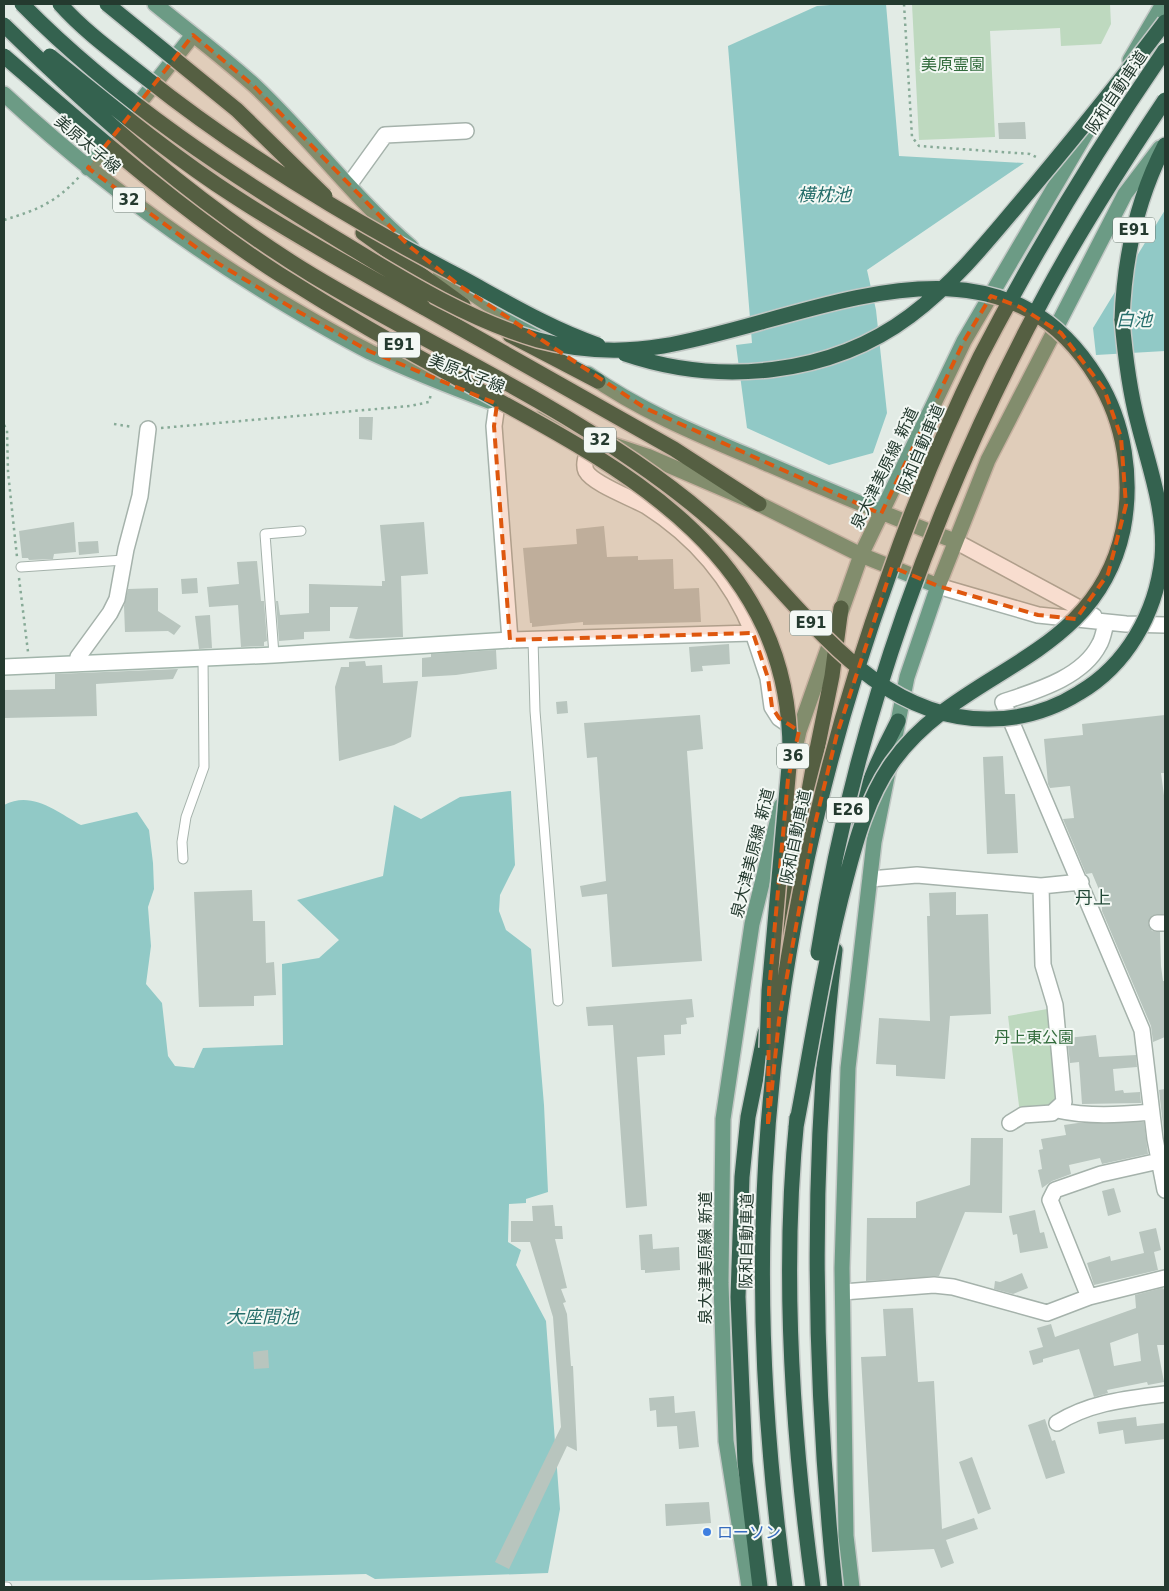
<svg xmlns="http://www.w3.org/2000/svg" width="1169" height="1591" font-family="'DejaVu Sans','Noto Sans JP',sans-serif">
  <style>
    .green { fill: #bed9bf }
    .water { fill: #91c9c6 }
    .building { fill: #b8c5be; fill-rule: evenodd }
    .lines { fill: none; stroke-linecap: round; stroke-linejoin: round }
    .lane-casing { stroke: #a5b2ab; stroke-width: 11 }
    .street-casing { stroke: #a5b2ab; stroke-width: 18 }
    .secondary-casing { stroke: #a2b5ab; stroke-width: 18 }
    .primary-casing { stroke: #c2c8c5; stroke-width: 18 }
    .highway-casing { stroke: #c2c8c5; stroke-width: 18 }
    .path { stroke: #87aa97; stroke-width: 2.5; stroke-dasharray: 2.5 4; stroke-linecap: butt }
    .lane { stroke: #fff; stroke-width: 9 }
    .street { stroke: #fff; stroke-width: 15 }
    .secondary { stroke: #fff; stroke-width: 15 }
    .primary { stroke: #6c9b85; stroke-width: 15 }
    .highway { stroke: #34624f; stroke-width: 15 }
    .highway-bridge-casing { stroke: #c2c8c5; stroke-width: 18; stroke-linecap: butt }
    .highway-bridge { stroke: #34624f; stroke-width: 15 }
    .marked { fill: #de570e; fill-opacity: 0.2; stroke: #de570e; stroke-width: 4; stroke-dasharray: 10 6; stroke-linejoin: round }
    .shop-dot { fill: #3f7fe0; stroke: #f3f8f4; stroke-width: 2 }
    .labels { text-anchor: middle; stroke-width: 4; stroke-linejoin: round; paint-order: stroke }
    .shield { fill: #f3f8f4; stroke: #62736a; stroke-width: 1 }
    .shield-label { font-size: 15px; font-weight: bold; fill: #243a2f }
    .park-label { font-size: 16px; fill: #336c3d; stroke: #f3f8f4 }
    .street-label { font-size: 16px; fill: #243a2f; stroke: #f3f8f4 }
    .shop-label { font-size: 16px; fill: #366cbe; stroke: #f3f8f4; text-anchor: start }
    .water-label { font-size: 18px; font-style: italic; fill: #266e6b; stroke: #f3f8f4 }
    .neighbourhood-label { font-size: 18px; fill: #234937; stroke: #f3f8f4 }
  </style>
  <rect width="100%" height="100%" fill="#e2ebe5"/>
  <path class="green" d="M912 4H1110L1111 24 1101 44 1061 46 1060 28 990 31 995 137 919 140Z
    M1053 1008 1057 1110 1020 1114 1008 1016Z"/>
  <path class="water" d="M843 4H886L899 156 1024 163 867 270 876 310 887 413 873 453 829 465 747 428 736 345 752 343 728 46 817 6Z
    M1165 210V351L1096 355 1093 328Z
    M511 791 515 865 500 895 499 911 506 930 531 949 544 1105 548 1192 526 1199V1203L509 1204 508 1242 521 1250 516 1265 546 1321 560 1509 548 1573 375 1579 366 1574 149 1580 4 1581V805C32 790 57 812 81 825L137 812 149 830 153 863 154 889 148 907 151 946 146 984 162 1003 168 1056 175 1066 194 1068 203 1048 283 1045 282 964 319 958 339 940 297 900 383 876 394 805 421 819 460 797Z"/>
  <path class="building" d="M1025 122 1026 139H999L998 123Z
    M359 417H373L372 440 359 439Z
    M74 522 76 552 54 554 53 559 29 560 28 558H22L19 531Z
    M424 522 428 574 401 576 403 637 356 639 349 638 358 607H330V631L304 632V639L279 641 276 601H278L280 615 309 613V584L382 586V581H385L380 525Z
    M604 526 607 557 638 556V560L673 559 674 589 699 588 701 622 583 625V622L532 627V623H530L523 548 577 544 576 529Z
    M98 541 99 553 79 555 78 542Z
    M257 561 261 601H264L267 641 264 642V646L241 647 238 605 209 607 207 587 239 584 237 562Z
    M197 578 198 593 182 594 181 579Z
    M158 588V611L181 626 174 635 168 631 125 632 124 606 128 589Z
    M210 615 212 648 199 649 195 616Z
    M729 644 730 664 702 666 703 671 691 672 689 647Z
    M496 650 497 669 456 675 422 677V658L431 657V654Z
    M365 661 366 666 382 665 383 683 418 681 411 737 394 745 339 761 335 687 341 667H349V662Z
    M178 669 173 679 96 684 97 716 4 718V690L55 689V674Z
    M567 701 568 713 557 714 556 702Z
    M700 715 703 749 687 751 702 961 612 967 607 894 582 897 580 886 606 881 597 757 587 758 584 723Z
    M1165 715V773H1161L1165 803V914L1153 915 1148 923 1152 931 1160 932 1161 966 1163 981H1165V1037L1153 1042 1151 1026 1102 911V907L1106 906 1092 873 1086 874 1063 819 1074 818 1070 786 1050 788 1048 784 1044 739 1083 735 1082 724Z
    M1003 756 1005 794H1015L1018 853 987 854 983 757Z
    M252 890 253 921H265L266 963 274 962 276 995 254 996V1006L199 1007 194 892Z
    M956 892V915L988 914 991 1014 950 1016 945 1079 896 1076V1065L876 1064 879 1018 930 1021 927 916H930L929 893Z
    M692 999 694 1017 686 1018 687 1024 681 1025V1034L664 1035 665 1055 637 1057 647 1206 626 1208 613 1025 588 1026 586 1007Z
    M1096 1035 1099 1057 1136 1055 1137 1067 1113 1069 1115 1091 1123 1090 1124 1093 1140 1092 1141 1103 1082 1104 1079 1062 1070 1063 1067 1038Z
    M1165 1089V1143L1159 1090Z
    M1144 1122 1148 1154 1102 1164 1100 1158 1069 1165 1071 1174 1052 1181 1042 1188 1038 1170 1042 1169 1039 1150 1043 1149 1041 1139 1066 1135 1064 1125 1078 1123Z
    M971 1138H1003L1002 1213 965 1212 939 1276 866 1281 867 1218H916V1202L970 1185Z
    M1114 1188 1121 1212 1108 1216 1102 1191Z
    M553 1205 555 1226H562L563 1239H555L567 1288 561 1289 566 1302 563 1303 567 1314 571 1366H573L577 1451 567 1446 509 1569 495 1562 561 1427 553 1317 530 1242H511V1221H533L532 1206Z
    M1035 1210 1040 1233 1044 1232 1048 1248 1020 1253 1017 1234 1013 1235 1009 1216Z
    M1156 1228 1161 1250 1154 1252 1158 1270 1094 1285 1087 1263 1110 1256 1111 1261 1144 1253 1139 1232Z
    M652 1234 653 1249 679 1247 680 1270 645 1273V1270H641L639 1235Z
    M1022 1273 1028 1288 1013 1294 994 1289 995 1281 1000 1282Z
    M1162 1288 1165 1289V1345H1157L1164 1382 1148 1385 1147 1382 1107 1390 1108 1393 1094 1397 1079 1349 1043 1359V1362L1033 1365 1029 1351 1043 1347 1037 1328 1051 1324 1055 1337 1136 1308 1135 1295ZM1138 1333 1141 1361 1114 1366 1110 1343Z
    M913 1308 918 1382 934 1381 942 1529 974 1518 978 1529 946 1540 954 1563 941 1568 934 1549 872 1552 861 1357 886 1356 883 1309Z
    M268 1350 269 1368 254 1369 253 1352Z
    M674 1396 675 1413 695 1411 699 1447 679 1449 677 1426 657 1427 656 1410 650 1411 649 1398Z
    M1136 1417 1137 1426 1165 1423V1439L1125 1444 1123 1430 1099 1434 1097 1422Z
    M1045 1419 1052 1441 1055 1440 1065 1473 1046 1479 1028 1425Z
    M972 1457 991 1509 978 1514 959 1462Z
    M709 1502 711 1523 666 1526 665 1504Z"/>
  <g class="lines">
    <defs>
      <path id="lane" d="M21 567 124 560
        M533 639 535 711 558 1001
        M274 655 265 534 301 531
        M183 859 182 842 186 817 204 767 203 658
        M4 1587H7"/>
      <path id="street" d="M349 185 385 135 466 131
        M497 404 494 426 510 640 753 633 768 678 772 707 779 718 795 729
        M592 441C589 450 582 462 586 471 593 484 632 498 646 506 695 537 731 579 753 633
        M955 541 1094 616
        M938 586 1038 615 1126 624 1165 625
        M1106 623C1104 630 1103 639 1099 645 1082 678 1035 691 1003 702L1142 1030 1155 1139 1165 1190
        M77 663 78 657 110 613 117 599 126 549 140 496 148 429
        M870 879 917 875 1041 886 1081 882
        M1157 923H1165
        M1057 1110C1089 1117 1119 1115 1151 1112
        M1010 1123 1023 1115 1052 1113 1064 1102 1055 1005 1043 965 1041 886
        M843 1292 934 1285 953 1287 1047 1313 1089 1297 1165 1278
        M1089 1297 1050 1200 1055 1190 1101 1174 1159 1161
        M1057 1423C1091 1402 1127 1399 1165 1394"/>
      <path id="secondary" d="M4 667 274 655 510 640"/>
      <path id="primary" d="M155 4C188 31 223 57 255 86 309 137 354 198 411 247
        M1130 60 1163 4
        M4 94C88 172 179 240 278 300 308 318 339 336 370 352 409 370 449 386 489 401
        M88 168 193 35
        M440 271 539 339
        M588 374C639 410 697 434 754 458 821 487 887 516 955 541
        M539 419 592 437
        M614 445 647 456 759 504 861 555 938 586
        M792 762 799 731 861 555 964 341 1095 118
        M749 1587 726 1441 721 1283 723 1119 752 924 781 806
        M852 1587 846 1536 842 1268 848 1068 874 842 907 677 938 586 988 460 1125 194 1160 148"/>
      <path id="highway" d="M363 233 463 305
        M423 307 674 449 759 504
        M1122 320C1124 260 1137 199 1165 145
        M510 335 598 381
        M851 838C862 796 878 759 898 721
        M776 973 812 774 832 676 841 608
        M760 1587 745 1462 738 1297 742 1177 748 1117 765 1033
        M835 1587C813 1374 809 1163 835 950"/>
    </defs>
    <use href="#lane" class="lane-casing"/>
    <use href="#street" class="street-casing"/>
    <use href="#secondary" class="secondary-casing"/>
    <use href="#primary" class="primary-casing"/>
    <use href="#highway" class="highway-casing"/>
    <path class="path" d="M904 4 912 137 919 146 1030 154 1038 158
      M4 220C37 210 55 203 79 177
      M114 424 133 427
      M4 425 7 430 8 472 17 557
      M161 428 410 406 429 402 431 394
      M19 578 28 652"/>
    <use href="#lane" class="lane"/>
    <use href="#street" class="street"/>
    <use href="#secondary" class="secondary"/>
    <use href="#primary" class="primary"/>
    <use href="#highway" class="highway"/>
    <defs>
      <path id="highway-bridge" d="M22 4C117 101 234 177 350 247 409 283 472 321 538 340 579 351 622 353 663 346 806 322 996 213 1097 378 1125 423 1133 479 1123 530 1095 662 959 667 892 763 868 797 856 840 846 879 824 961 812 1044 796 1127
        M60 4C85 32 116 54 146 78 244 156 351 220 462 278 506 302 551 329 598 345
        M107 4 237 110 325 196
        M4 25C98 117 199 206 312 275 418 339 532 390 634 461 669 485 704 512 735 542 808 613 875 720 989 719 1021 719 1052 710 1079 693 1127 665 1156 613 1162 558 1166 512 1149 467 1138 423 1129 389 1125 355 1122 320
        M4 56C92 132 180 210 279 274 339 312 401 348 464 382 619 466 792 551 790 755L769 991 767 1048
        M50 56C110 104 169 154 234 196 295 236 360 271 423 307
        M625 354C719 386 830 376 910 316 958 280 995 232 1033 187 1078 133 1123 78 1165 22
        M818 953C854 723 935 499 1045 295 1081 228 1123 163 1165 100
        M797 1117C781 1273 792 1433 813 1587
        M785 1587C769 1469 760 1349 763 1229 768 1006 813 785 889 575 915 501 945 428 980 357 1035 251 1097 149 1165 50"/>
    </defs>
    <use href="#highway-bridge" class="highway-bridge-casing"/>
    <use href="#highway-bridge" class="highway-bridge"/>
  </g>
  <path class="marked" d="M193 35 254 86 409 246 460 286 645 408 881 514 964 341 991 296 1020 307 1061 333 1104 389 1121 437 1126 505 1108 574 1076 619 1038 615 938 586 892 567 837 734 814 828 779 1020 768 1126 769 991 788 779 799 731 779 718 772 707 768 678 753 633 510 640 494 426 497 404 369 351 299 312 219 264 88 168Z"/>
  <circle class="shop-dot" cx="707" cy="1532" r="5"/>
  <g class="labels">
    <g class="shield">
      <rect x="113" y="187.5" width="32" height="25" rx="4"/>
      <rect x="1113" y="217.5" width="42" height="25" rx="4"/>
      <rect x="378" y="332.5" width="42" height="25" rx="4"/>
      <rect x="584" y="427.5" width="32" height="25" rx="4"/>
      <rect x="790" y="610.5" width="42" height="25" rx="4"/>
      <rect x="777" y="743.5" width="32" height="25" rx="4"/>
      <rect x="827" y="797.5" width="42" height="25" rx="4"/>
    </g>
    <g class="shield-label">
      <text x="129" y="205">32</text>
      <text x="1134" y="235">E91</text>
      <text x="399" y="350">E91</text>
      <text x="600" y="445">32</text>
      <text x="811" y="628">E91</text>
      <text x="793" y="761">36</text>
      <text x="848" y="815">E26</text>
    </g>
    <g class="park-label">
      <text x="953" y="70">美原霊園</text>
      <text x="1034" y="1043">丹上東公園</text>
    </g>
    <g class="street-label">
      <text transform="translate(1116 92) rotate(-56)" y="6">阪和自動車道</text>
      <text transform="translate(88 144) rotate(40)" y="6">美原太子線</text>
      <text transform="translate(467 373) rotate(21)" y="6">美原太子線</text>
      <text transform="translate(920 449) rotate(-67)" y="6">阪和自動車道</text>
      <text transform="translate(884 468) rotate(-64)" y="6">泉大津美原線 新道</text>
      <text transform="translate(795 837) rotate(-78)" y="6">阪和自動車道</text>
      <text transform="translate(752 853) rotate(-76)" y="6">泉大津美原線 新道</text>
      <text transform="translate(746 1241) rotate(-89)" y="6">阪和自動車道</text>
      <text transform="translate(705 1258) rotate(-90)" y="6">泉大津美原線 新道</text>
    </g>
    <g class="shop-label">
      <text x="717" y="1538">ローソン</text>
    </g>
    <g class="water-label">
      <text x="824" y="201">横枕池</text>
      <text x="1134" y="326">白池</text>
      <text x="262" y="1323">大座間池</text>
    </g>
    <g class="neighbourhood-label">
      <text x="1093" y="904">丹上</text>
    </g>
  </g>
  <rect width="1169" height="1591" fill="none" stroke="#243a2f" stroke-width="10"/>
</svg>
